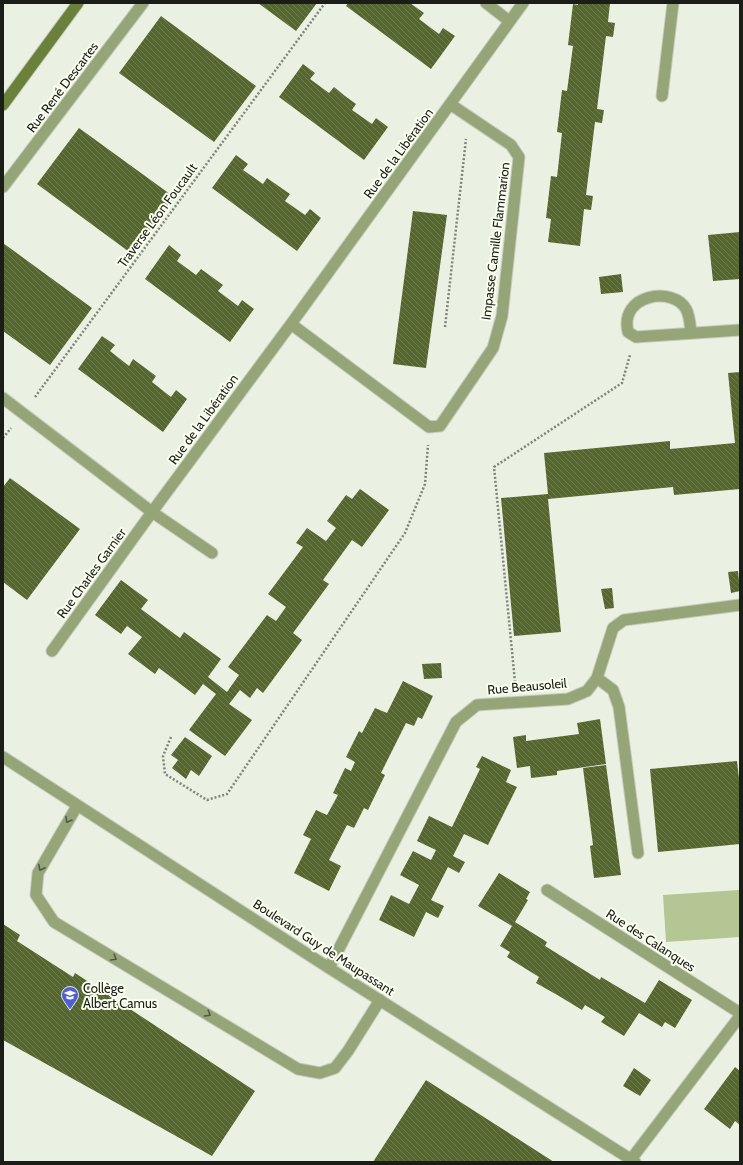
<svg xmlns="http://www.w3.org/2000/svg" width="743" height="1165" font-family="Cabin,sans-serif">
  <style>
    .green { fill: #b4c693 }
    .building { fill: url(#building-back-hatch) }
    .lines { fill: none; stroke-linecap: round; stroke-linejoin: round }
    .service-casing { stroke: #c6cbbe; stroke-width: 13 }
    .minor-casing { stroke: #c6cbbe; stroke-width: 13 }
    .secondary-casing { stroke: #c6cbbe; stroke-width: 13 }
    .path { stroke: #7f8379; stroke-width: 2.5; stroke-dasharray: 2 2; stroke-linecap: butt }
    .service { stroke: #95a578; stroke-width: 11 }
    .minor { stroke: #95a578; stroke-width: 11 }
    .secondary { stroke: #6b803b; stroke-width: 11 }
    .oneway { stroke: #525a43 }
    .labels { text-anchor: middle; stroke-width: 4; stroke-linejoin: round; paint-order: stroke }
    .street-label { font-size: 13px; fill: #1b1d18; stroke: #f9feef }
    .poi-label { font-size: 13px; fill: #1b1d18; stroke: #f9feef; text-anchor: start }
  </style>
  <defs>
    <pattern id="building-back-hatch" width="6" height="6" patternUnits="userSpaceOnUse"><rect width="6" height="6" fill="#56672e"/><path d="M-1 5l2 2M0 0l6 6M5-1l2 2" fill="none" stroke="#6f7c51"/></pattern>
  </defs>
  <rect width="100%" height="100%" fill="#ebf1e2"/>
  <path class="green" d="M739 890 740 937 666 942 663 895Z"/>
  <path class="building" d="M258 3H317L296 31Z
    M348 3H410L424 13 419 19 439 34 443 28 455 36 431 69 346 6Z
    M578 3H610L608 22 615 23 613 37 606 36 597 109 604 110 602 123 595 122 586 195 593 196 591 210 584 209 580 246 548 242 551 219 546 218 551 176 557 177 562 133 557 132 562 90 567 91 573 46 568 45 573 4 578 5Z
    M161 16 256 86 214 142 119 73Z
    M303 64 315 73 310 79 329 93 334 87 345 96 356 104 352 110 372 124 376 118 388 127 364 160 279 97Z
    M79 128 174 197 132 254 37 184Z
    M236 155 248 164 243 170 263 184 267 178 290 194 285 201 305 215 310 209 321 218 297 251 212 188Z
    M413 211 447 215 426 368 393 364Z
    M740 232V279L713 281 708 235Z
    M3 243 92 308 50 365 3 331Z
    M169 245 181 255 177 261 196 275 201 269 223 285 218 291 238 306 242 300 254 309 230 342 145 279Z
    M621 274 623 292 601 294 599 277Z
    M102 336 115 345 110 351 129 366 133 359 156 376 152 382 171 397 176 390 187 399 163 432 78 369Z
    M740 372V489L674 495 673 487 548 499 561 632 514 636 501 498 548 494 544 453 670 441V449L735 443 728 373Z
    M10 478 80 529 27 600 3 582V487Z
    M360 489 389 510 362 547 352 540 323 580 329 584 293 633 302 640 263 693 257 688 250 698 240 690 229 704 252 720 225 756 189 730 216 694 203 684 195 695 159 668 155 674 128 654 142 637 127 626 121 634 95 615 121 580 148 600 141 609 180 638 184 632 221 659 208 677 227 692 239 675 228 667 267 615 276 621 286 607 268 594 303 547 296 543 307 528 326 541 336 528 327 521 346 495 352 499Z
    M738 571 740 591 731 593 728 572Z
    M612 588 614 608 605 609 601 589Z
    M441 663 442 678 424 679 422 664Z
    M403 681 433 696 422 719 418 717 414 726 406 723 381 773 385 775 368 810 364 808 354 828 347 825 329 860 341 866 329 891 294 873 311 839 303 835 316 810 327 815 338 795 333 793 345 768 351 771 355 762 346 757 359 731 362 733 375 708 387 713Z
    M600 719 606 764 557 771V775L531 778 530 766 517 768 513 737 526 735V741L579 734 577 723Z
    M185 737 212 756 199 776 191 770 186 779 172 768 178 760 171 755Z
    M482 756 511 770 506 782 517 787 488 845 464 834 453 856 465 862 459 873 448 867 431 900 444 906 438 918 426 912 414 937 379 920 391 895 409 904 419 885 400 875 413 851 431 860 436 850 417 841 429 816 452 827 480 769 476 767Z
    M737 761 740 787V844L658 852 650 769Z
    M606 765 621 875 594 878 590 846 593 845 583 768Z
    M499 873 530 892 526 899 528 900 515 922 547 942 545 946 600 980 601 977 645 1003 659 980 692 1000 675 1028 665 1022 662 1027 639 1013 624 1036 601 1022 605 1017 585 1005 582 1010 559 996 536 983 539 977 507 957 510 952 500 946 512 926 478 906Z
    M3 924 20 935 17 941 73 977 75 973 255 1091 212 1156 3 1040Z
    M735 1067 740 1071V1125L735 1121 730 1129 704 1109Z
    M634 1068 651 1080 640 1096 623 1086Z
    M426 1080 554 1162H373Z"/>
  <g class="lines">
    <defs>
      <path id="service" d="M77 806 38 873 36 895 54 922 298 1069 320 1073 335 1068 348 1051 380 1000"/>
      <path id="minor" d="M486 3 509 21
        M662 96 673 3
        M3 187 143 3
        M291 324 429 427 440 426 493 348 502 316 519 157 511 145 450 104
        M691 333C690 325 690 316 686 309 673 286 619 294 628 332L636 337 740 330
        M3 398 152 512 291 324 523 3
        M52 651 152 512 212 553
        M597 678 613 690 619 707 638 853
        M3 757 329 968 635 1162
        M547 890 740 1013
        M329 968 456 722 477 705 568 699 587 691 597 678 613 628 624 620 740 605
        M629 1162 740 1016"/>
      <path id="secondary" d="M3 105 78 3"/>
    </defs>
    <use href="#service" class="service-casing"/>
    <use href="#minor" class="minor-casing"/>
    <use href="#secondary" class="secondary-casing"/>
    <path class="path" d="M445 327 466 139
      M35 397 325 3
      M3 438 11 428
      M515 682 494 467 622 383 630 355
      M171 737 163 756 165 774 207 800 227 794 405 533 425 484 428 445"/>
    <use href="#service" class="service"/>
    <use href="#minor" class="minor"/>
    <use href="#secondary" class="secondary"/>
  </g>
  <defs><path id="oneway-chevron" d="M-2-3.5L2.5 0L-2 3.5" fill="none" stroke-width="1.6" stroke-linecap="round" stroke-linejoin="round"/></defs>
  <g class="oneway">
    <use href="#oneway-chevron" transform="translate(68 820) rotate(120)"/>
    <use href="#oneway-chevron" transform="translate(41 868) rotate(117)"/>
    <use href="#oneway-chevron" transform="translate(114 958) rotate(31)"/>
    <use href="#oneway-chevron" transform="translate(208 1014) rotate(31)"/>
  </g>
  <defs>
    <symbol id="school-pin" viewBox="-11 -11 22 30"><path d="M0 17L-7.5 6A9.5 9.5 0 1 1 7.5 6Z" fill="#505fd4" stroke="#f9feef"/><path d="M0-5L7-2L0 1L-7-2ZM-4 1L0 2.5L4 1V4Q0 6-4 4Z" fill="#fff"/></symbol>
  </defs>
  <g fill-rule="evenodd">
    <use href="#school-pin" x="60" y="985" width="20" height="27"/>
  </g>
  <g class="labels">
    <g class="street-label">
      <text transform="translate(62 87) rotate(-53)" y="5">Rue René Descartes</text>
      <text transform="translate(398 153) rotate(-54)" y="5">Rue de la Libération</text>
      <text transform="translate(157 215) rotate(-54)" y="5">Traverse Léon Foucault</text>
      <text transform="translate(495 241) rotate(-83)" y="5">Impasse Camille Flammarion</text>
      <text transform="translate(203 419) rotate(-54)" y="5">Rue de la Libération</text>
      <text transform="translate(91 573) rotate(-54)" y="5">Rue Charles Garnier</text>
      <text transform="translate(527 686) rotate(-5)" y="5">Rue Beausoleil</text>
      <text transform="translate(651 940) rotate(33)" y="5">Rue des Calanques</text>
      <text transform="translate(324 947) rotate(33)" y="5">Boulevard Guy de Maupassant</text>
    </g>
    <g class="poi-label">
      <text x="83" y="993">Collège<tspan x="83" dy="15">Albert Camus</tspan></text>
    </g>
  </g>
  <rect width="743" height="1165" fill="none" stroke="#1b1d18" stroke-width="8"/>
</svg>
